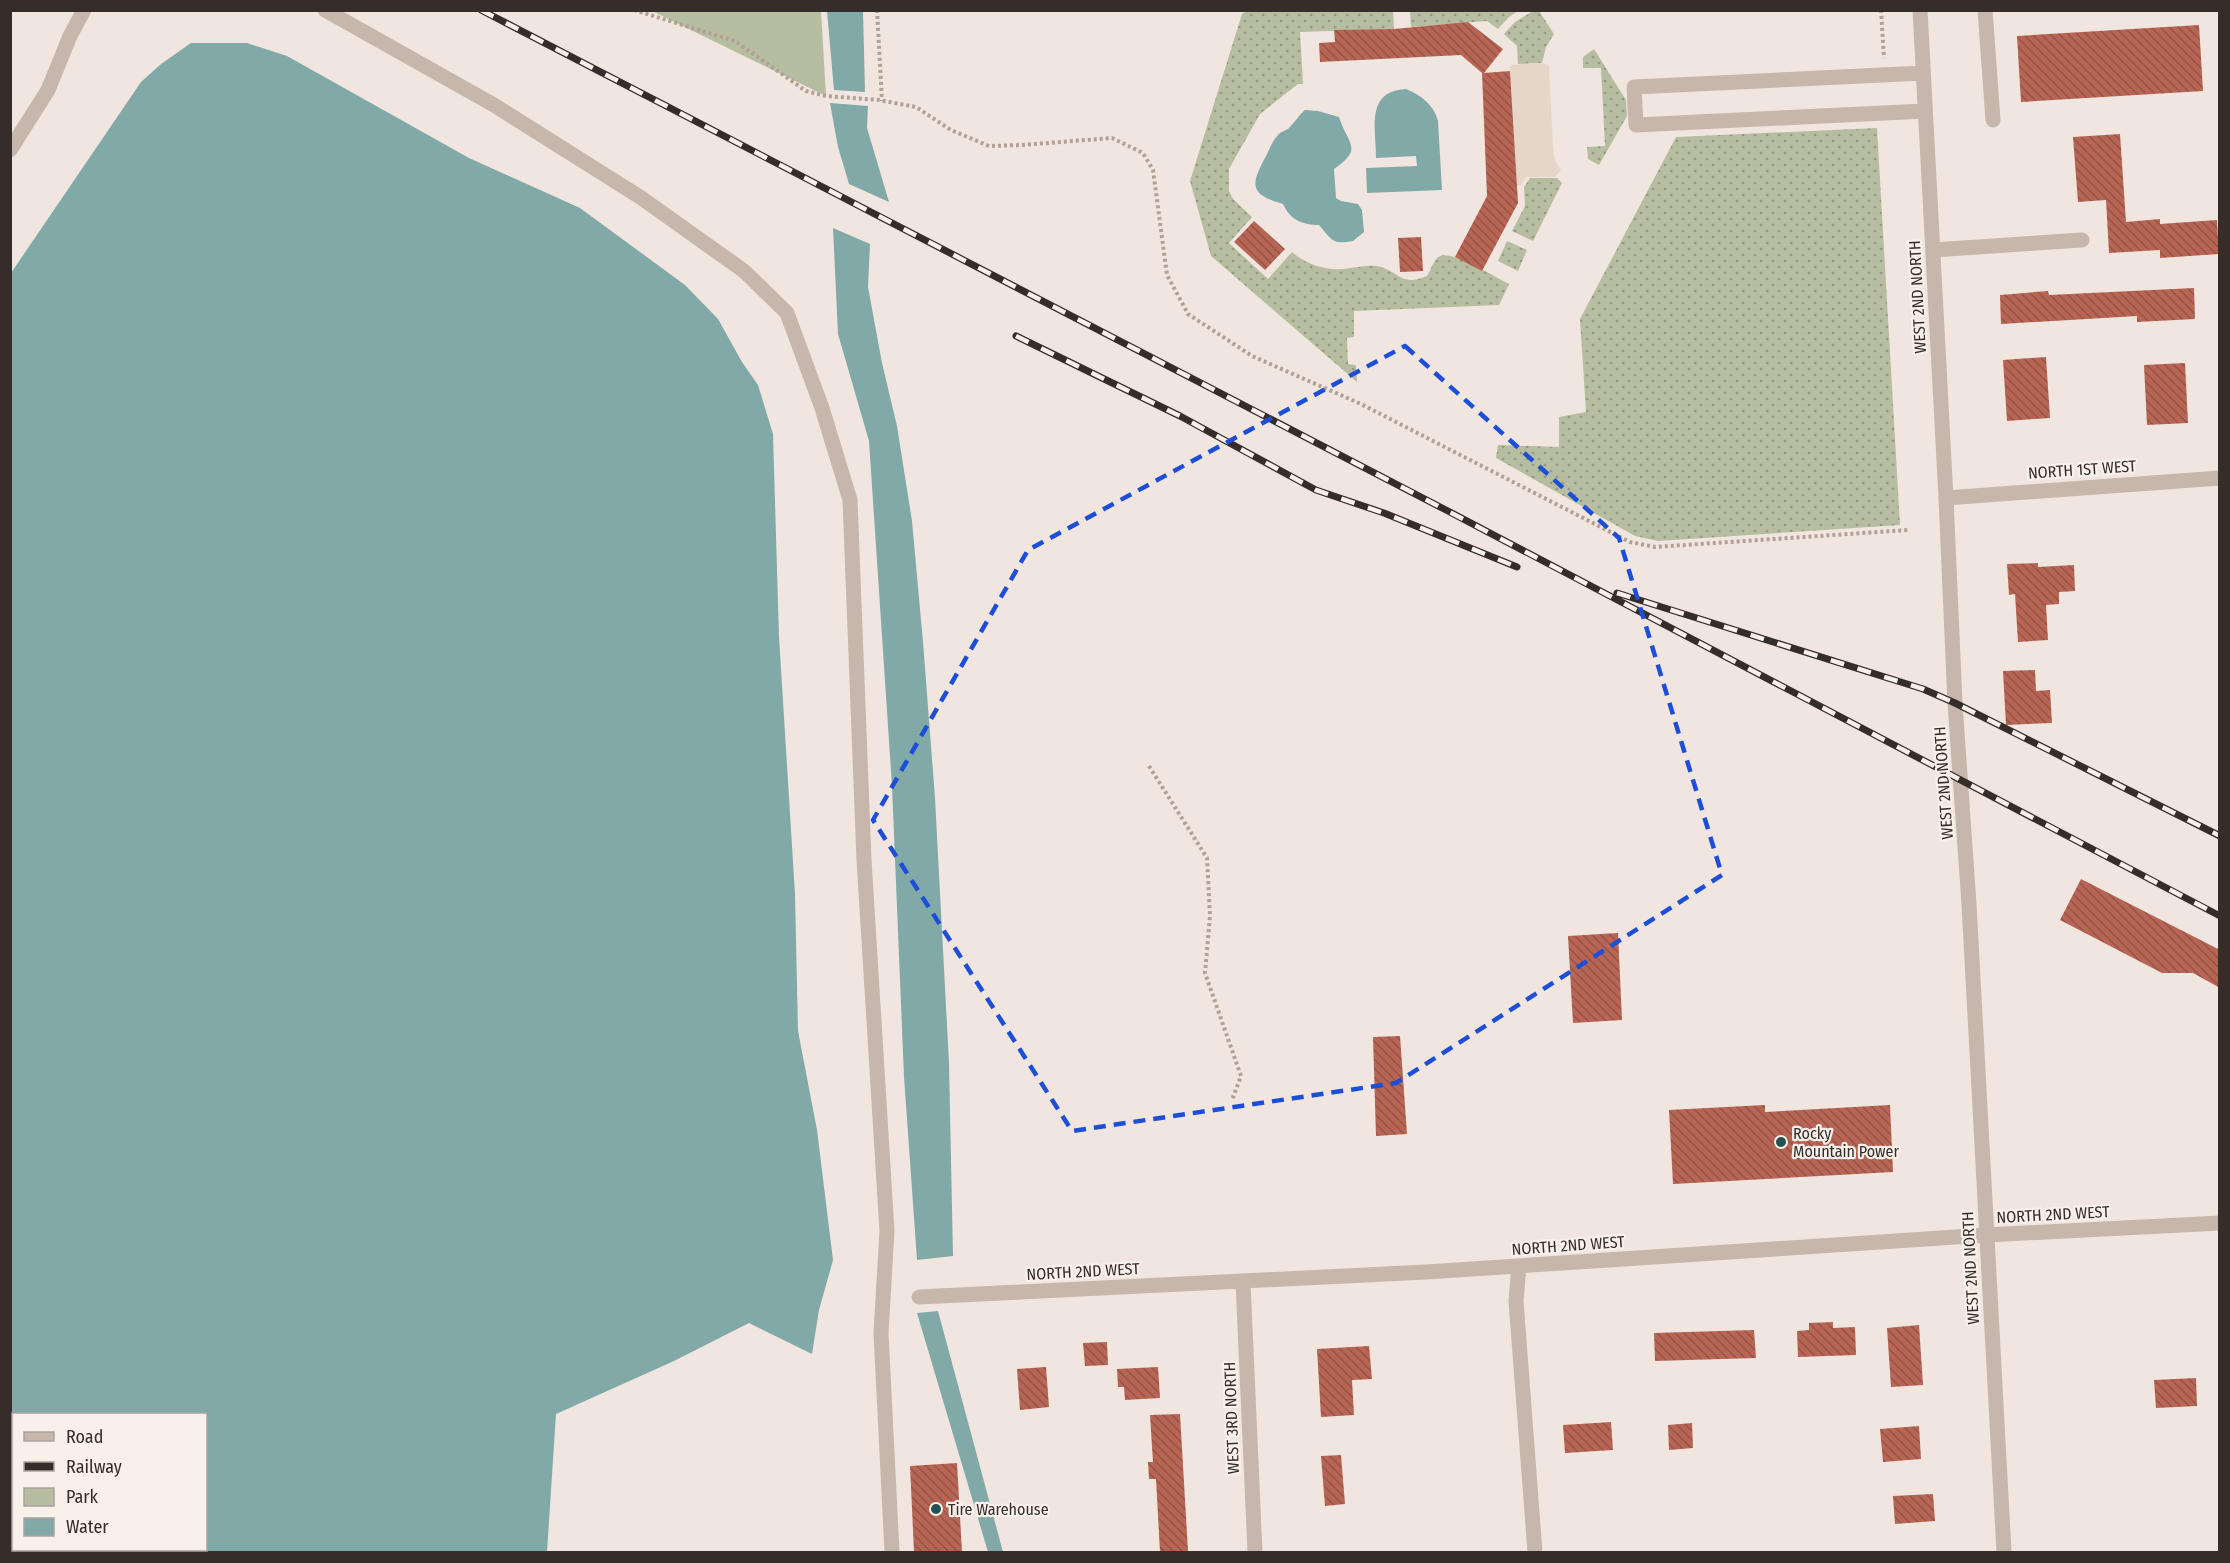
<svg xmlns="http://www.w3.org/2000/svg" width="2230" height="1563" font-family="'Fira Sans Condensed',sans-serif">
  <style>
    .grass { fill: url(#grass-dots) }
    .green { fill: #b6bda0 }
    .plaza { fill: #e6d6c7 }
    .water { fill: #81a9a8; fill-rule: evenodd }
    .building { fill: url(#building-back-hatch) }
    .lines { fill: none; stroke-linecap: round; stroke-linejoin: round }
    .path { stroke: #b2a096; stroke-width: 4; stroke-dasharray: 3 3; stroke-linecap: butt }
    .minor { stroke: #c6b6ac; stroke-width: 15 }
    .rail-casing { stroke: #352d2a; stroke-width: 7 }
    .rail { stroke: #f8f1ea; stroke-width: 4.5; stroke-dasharray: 14; stroke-linecap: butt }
    .marked { fill: none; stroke: #1d4ed8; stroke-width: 4.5; stroke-dasharray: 12 8; stroke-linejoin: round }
    .poi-dot { fill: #245251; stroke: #f8f1ea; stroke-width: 2 }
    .labels { text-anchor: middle; stroke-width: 4.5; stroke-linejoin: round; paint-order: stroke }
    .street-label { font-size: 16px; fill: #352d2a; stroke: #f8f1ea }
    .poi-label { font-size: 16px; fill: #352d2a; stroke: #f8f1ea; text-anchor: start }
  </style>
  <defs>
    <pattern id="grass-dots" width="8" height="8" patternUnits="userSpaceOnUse" patternTransform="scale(1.5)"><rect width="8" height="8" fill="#b6bda0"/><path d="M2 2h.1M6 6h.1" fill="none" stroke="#959a83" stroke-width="1.8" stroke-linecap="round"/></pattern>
    <pattern id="building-back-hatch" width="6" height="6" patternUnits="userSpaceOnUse" patternTransform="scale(1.5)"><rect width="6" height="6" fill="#b86555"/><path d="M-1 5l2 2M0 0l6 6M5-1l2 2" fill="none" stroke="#965447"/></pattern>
  </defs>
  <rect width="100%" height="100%" fill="#f0e6df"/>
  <path class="grass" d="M1248 10 1393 11 1394 29 1300 32 1303 84H1298L1260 114 1229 169V191L1233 199 1252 217 1229 243 1268 279 1292 252C1306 264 1325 271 1344 269 1354 268 1365 265 1376 266 1398 269 1399 288 1427 276 1431 270 1434 258 1440 256 1452 250 1497 278 1509 284L1499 305 1354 311V337L1347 338 1348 364 1356 365 1357 382 1211 256 1190 181 1242 14Z
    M1410 11H1518L1509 17 1498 29 1487 21 1411 27Z
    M1533 11H1539L1554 34 1546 47 1542 63 1518 64 1517 46 1504 34 1515 22Z
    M1594 49 1626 100 1627 116 1599 165 1588 159 1587 147 1605 146 1601 68H1583V57Z
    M1877 128 1900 525 1658 541 1635 536 1496 458 1498 445 1559 447V417L1586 412 1580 319 1676 137Z
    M1530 178H1557L1562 183 1533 241 1512 231 1525 206 1524 187Z
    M1507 241 1527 250 1518 271 1498 261Z"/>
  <path class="green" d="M652 11H821L826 96Z"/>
  <path class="plaza" d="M1541 63 1549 65 1553 148 1555 160 1561 170 1555 177H1526L1521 185 1517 186 1510 65Z"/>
  <path class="water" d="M827 11H863L865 92 834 90Z
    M191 43H247L287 56 469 158 580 208 685 285 718 319 742 362 758 385 773 434 779 637 795 894 798 1031 817 1130 833 1260 819 1310 812 1354 749 1323 674 1361 556 1414 547 1552H11V273L141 82 161 64ZM206 1414V1550H14V1414Z
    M1406 89C1421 95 1434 105 1438 121L1442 190 1367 193 1366 168 1417 166 1416 156 1376 158C1376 129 1365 91 1406 89Z
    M830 103 868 106 867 128 889 202 849 184 838 147Z
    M1305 110 1318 111 1339 117C1348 145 1364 148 1334 169L1336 198 1341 201 1358 204 1362 210 1364 232 1353 241C1330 245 1332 239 1319 225 1303 225 1290 220 1283 204 1248 194 1251 184 1266 156 1270 149 1272 141 1278 135 1281 131 1286 131 1289 128 1295 122 1299 115 1305 110Z
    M833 228 870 244 868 287 882 363 897 426 912 521 923 642 935 798 949 1063 953 1256 917 1260 904 1077 892 786 869 441 838 334Z
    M938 1311 1003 1552H988L917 1313Z"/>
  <path class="building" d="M1468 22 1503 49 1484 73 1510 71 1518 203 1482 271 1455 257 1487 196 1482 73 1461 55 1320 62 1319 43 1335 42 1334 30 1394 29Z
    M2199 25 2203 91 2021 102 2017 36Z
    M2120 134 2126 222 2160 219V224L2217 220 2219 254 2160 258V250L2109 253 2106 200 2078 202 2073 137Z
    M1254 221 1285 249 1265 270 1234 242Z
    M1421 237 1423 271 1400 272 1398 238Z
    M2194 288 2195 319 2137 322V316L2001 324 2000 295 2048 291 2049 295Z
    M2046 357 2050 418 2007 421 2003 360Z
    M2185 363 2188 423 2147 425 2144 365Z
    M2038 563V567L2074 565 2075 591 2059 592V604L2046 605 2048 640 2018 642 2015 594 2009 595 2007 564Z
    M2035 670 2036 691 2050 690 2052 723 2006 725 2003 671Z
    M2081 879 2220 950V988L2193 973H2162L2060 920Z
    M1618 933 1622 1020 1573 1023 1568 936Z
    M1400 1036 1407 1134 1376 1136 1373 1037Z
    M1765 1105V1112L1890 1105 1893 1172 1673 1184 1669 1110Z
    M1833 1322V1328L1855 1327 1856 1355 1798 1357 1797 1331 1809 1330V1323Z
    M1919 1325 1923 1385 1891 1387 1887 1328Z
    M1754 1330 1756 1358 1655 1361 1654 1333Z
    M1107 1342 1108 1365 1085 1366 1083 1343Z
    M1369 1346 1372 1379 1352 1380 1354 1415 1321 1417 1317 1349Z
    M1046 1367 1049 1407 1020 1410 1017 1369Z
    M1158 1367 1160 1398 1125 1400 1124 1387H1118L1117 1369Z
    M2196 1378 2197 1406 2156 1408 2154 1380Z
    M1180 1414 1188 1551 1160 1552 1156 1479H1149L1148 1462H1153L1150 1415Z
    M1611 1422 1613 1450 1565 1453 1563 1425Z
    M1692 1423 1693 1448 1669 1450 1668 1425Z
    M1919 1426 1921 1459 1883 1462 1880 1429Z
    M1341 1455 1345 1504 1325 1506 1321 1456Z
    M957 1463 962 1552H914L910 1466Z
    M1933 1494 1935 1521 1895 1524 1893 1496Z"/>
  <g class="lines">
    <path class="path" d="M634 10 735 41 806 91 826 96 879 100 916 107 951 130 989 146 1022 145 1112 138 1143 153 1153 170 1167 275 1188 314 1252 356 1361 404 1630 542 1655 547 1908 530
      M877 10 882 101
      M1881 10 1884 58
      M1149 766 1207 858 1210 916 1205 973 1241 1076 1232 1100"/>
    <path class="minor" d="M325 10 494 105 640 197 744 271 787 313 822 408 850 500 864 860 887 1231 881 1333 892 1552
      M1920 10 1946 498 1955 703 1969 904 2004 1552
      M1985 10 1993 120
      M1923 73 1634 87 1636 125 1925 111
      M10 150 48 90 70 36 84 10
      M1933 250 2082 240
      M1946 498 2220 478
      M1519 1266 1516 1301 1535 1552
      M1243 1282 1255 1552
      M919 1297 1426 1272 1986 1235 2220 1223"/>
    <defs>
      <path id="rail" d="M481 10 1446 510 2220 916
        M1016 336 1180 416 1316 490 1384 513 1517 567
        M1617 593 1923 689 1955 703 2220 836"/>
    </defs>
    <use href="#rail" class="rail-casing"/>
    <use href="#rail" class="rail"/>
  </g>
  <path class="marked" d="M1405 346 1619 538 1722 875 1396 1083 1072 1131 873 820 1028 550Z"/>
  <g class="poi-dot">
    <circle cx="1781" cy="1142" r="6"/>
    <circle cx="936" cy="1509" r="6"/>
  </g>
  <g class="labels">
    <g class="street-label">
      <text transform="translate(1917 297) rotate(-93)" y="6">WEST 2ND NORTH</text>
      <text transform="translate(2082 469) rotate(-4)" y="6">NORTH 1ST WEST</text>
      <text transform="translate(1943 783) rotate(-94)" y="6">WEST 2ND NORTH</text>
      <text transform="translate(2053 1214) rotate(-3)" y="6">NORTH 2ND WEST</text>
      <text transform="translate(1568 1245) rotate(-4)" y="6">NORTH 2ND WEST</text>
      <text transform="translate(1970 1268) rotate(-93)" y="6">WEST 2ND NORTH</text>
      <text transform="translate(1083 1271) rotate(-3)" y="6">NORTH 2ND WEST</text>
      <text transform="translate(1231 1418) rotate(-92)" y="6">WEST 3RD NORTH</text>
    </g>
    <g class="poi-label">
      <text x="1793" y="1139">Rocky<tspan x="1793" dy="18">Mountain Power</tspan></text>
      <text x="948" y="1515">Tire Warehouse</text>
    </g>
  </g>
  <rect width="2230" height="1563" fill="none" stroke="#352d2a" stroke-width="24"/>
  <rect x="12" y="1413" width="195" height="138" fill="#f8f1ea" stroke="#aaa39d" stroke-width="1.5"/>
  <rect x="24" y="1432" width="30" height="9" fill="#c6b6ac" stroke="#aaa39d" stroke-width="1.5"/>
  <text x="66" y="1443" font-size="18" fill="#352d2a">Road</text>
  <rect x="24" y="1462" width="30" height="9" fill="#352d2a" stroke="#aaa39d" stroke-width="1.5"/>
  <text x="66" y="1473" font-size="18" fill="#352d2a">Railway</text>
  <rect x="24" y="1488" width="30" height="18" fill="#b6bda0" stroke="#aaa39d" stroke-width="1.5"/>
  <text x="66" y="1503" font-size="18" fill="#352d2a">Park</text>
  <rect x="24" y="1518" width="30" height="18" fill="#81a9a8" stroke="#aaa39d" stroke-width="1.5"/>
  <text x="66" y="1533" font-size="18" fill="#352d2a">Water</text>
</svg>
